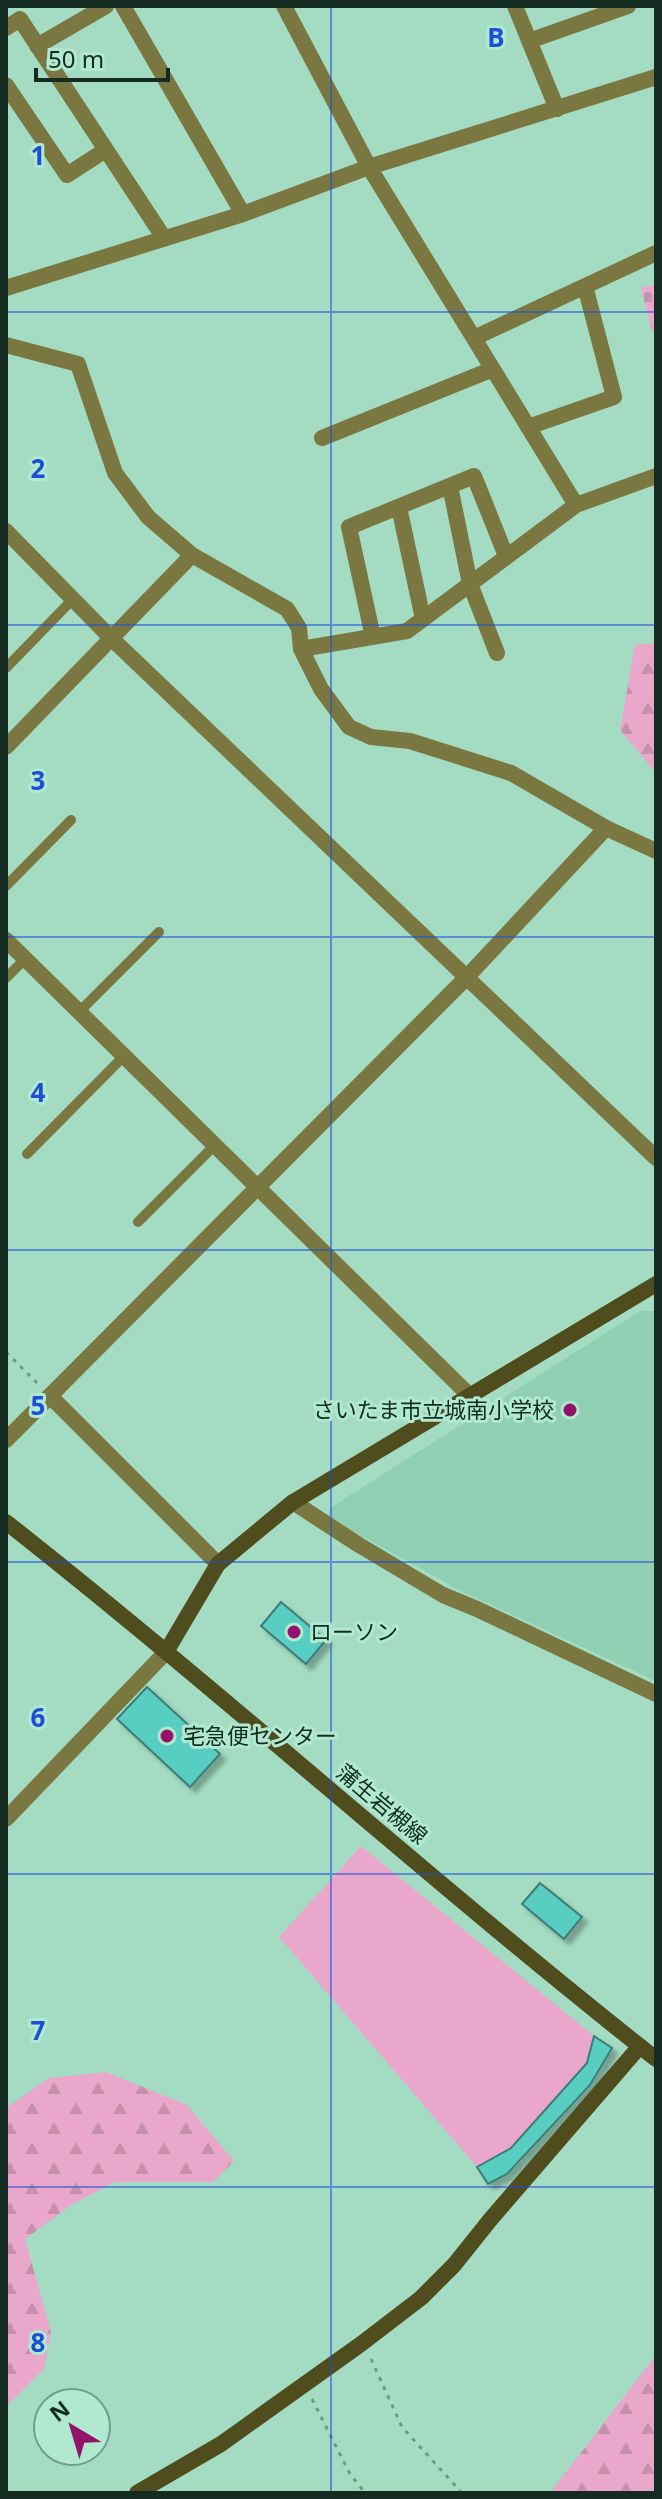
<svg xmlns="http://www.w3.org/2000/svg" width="662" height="2499" font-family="'Noto Sans','Noto Sans JP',sans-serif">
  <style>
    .built { fill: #90cfb4 }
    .forest { fill: url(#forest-firs) }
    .cemetery { fill: url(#cemetery-stones) }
    .park { fill: #e9a8cb }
    .building { fill: #59cdc1; stroke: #3d7d76; stroke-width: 2; filter: url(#shadow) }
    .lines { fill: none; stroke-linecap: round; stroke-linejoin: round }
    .path { stroke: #6e9a87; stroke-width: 3; stroke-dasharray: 4 6; stroke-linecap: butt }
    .lane { stroke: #7a7741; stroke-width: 10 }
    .street { stroke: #7a7741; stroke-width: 16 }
    .secondary { stroke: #4f4d1d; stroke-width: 16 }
    .grid { fill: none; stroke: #1d4ed8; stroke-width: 2; stroke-opacity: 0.55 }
    .poi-dot { fill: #95126a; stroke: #b0e9d0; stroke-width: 3 }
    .labels { text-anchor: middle; stroke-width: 6; stroke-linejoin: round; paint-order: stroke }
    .poi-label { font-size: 22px; fill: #142b21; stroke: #b0e9d0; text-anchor: start }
    .street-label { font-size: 22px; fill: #142b21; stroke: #b0e9d0 }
    .grid-label { font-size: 26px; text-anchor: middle; font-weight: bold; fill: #1d4ed8; stroke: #b0e9d0; stroke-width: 6; stroke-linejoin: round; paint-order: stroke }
  </style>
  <defs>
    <pattern id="forest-firs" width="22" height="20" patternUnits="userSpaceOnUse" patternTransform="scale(2)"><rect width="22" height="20" fill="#e9a8cb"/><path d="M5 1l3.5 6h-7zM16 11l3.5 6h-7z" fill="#c791ae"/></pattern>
    <pattern id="cemetery-stones" width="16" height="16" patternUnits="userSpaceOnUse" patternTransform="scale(2)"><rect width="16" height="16" fill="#e9a8cb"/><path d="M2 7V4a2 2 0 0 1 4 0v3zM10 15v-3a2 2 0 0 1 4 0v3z" fill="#c791ae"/></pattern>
    <filter id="shadow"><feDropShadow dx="5.5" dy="5.5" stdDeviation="2" flood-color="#0004"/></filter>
  </defs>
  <rect width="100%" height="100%" fill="#a3dcc3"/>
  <path class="built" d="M640 1311H656V1681L459 1590 328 1517 330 1508Z"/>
  <path class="forest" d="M656 643V773L620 730 635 645Z
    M106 2072 187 2105 234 2161 213 2182H114L70 2206 25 2239 51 2332 44 2369 6 2407V2108L49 2078Z
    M656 2355V2493H550Z"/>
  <path class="cemetery" d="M656 284V331L652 332 641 288Z"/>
  <path class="park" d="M361 1846 594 2036 587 2063 511 2148 477 2167 279 1937Z"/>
  <path class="building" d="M281 1602 326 1640 306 1664 261 1626Z
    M147 1687 220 1754 190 1787 117 1719Z
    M540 1883 582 1917 564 1939 522 1904Z
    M594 2036 612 2048 590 2085 507 2174 488 2184 477 2167 511 2148 587 2063Z"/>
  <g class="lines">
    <path class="path" d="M6 1352 37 1383
      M371 2359 402 2427 462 2493
      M312 2399 350 2474 365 2493"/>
    <path class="lane" d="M6 668 73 599
      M6 886 71 820
      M6 978 25 959
      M79 1012 159 932
      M27 1154 124 1056
      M138 1222 215 1145"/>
    <path class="street" d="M123 6 243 214
      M284 6 369 167 576 505
      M515 6 557 109
      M6 28 20 19 164 238
      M529 41 628 6
      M37 46 106 6
      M6 85 67 175 104 151
      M6 288 243 214 369 167 656 77
      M474 338 656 253
      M6 345 78 364 115 473 148 517 192 555 287 609 299 628 301 649 321 689 349 727 371 737 410 741 511 773 606 828 656 851
      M528 427 614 397 585 286
      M322 438 493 369
      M450 486 470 584 497 653
      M399 507 423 619
      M6 531 112 639 656 1158
      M373 637 349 527 474 476 506 556
      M301 649 407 631 576 505 656 476
      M6 747 192 555
      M6 940 470 1396
      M50 1396 218 1564
      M6 1440 466 978 606 828
      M293 1502 359 1545 443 1595 477 1609 656 1694
      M6 1819 166 1652"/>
    <path class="secondary" d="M6 1522C227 1696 435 1885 656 2059
      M166 1652 218 1564 293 1502 656 1284
      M137 2493 221 2444 361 2344 421 2298 454 2265 490 2220 640 2046"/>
  </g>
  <path class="grid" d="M331 6V2493M6 312H656M6 625H656M6 937H656M6 1250H656M6 1562H656M6 1874H656M6 2187H656"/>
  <g class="poi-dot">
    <circle cx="570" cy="1410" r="8"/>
    <circle cx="294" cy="1632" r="8"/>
    <circle cx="167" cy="1736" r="8"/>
  </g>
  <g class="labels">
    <g class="poi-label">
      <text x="554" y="1418" text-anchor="end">さいたま市立城南小学校</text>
      <text x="310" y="1640">ローソン</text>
      <text x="183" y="1744">宅急便センター</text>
    </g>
    <g class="street-label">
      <text transform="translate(382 1804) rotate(40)" y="8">蒲生岩槻線</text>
    </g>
  </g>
  <g class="grid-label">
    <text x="496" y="47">B</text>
    <text x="38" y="165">1</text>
    <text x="38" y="478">2</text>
    <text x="38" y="790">3</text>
    <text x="38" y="1102">4</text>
    <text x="38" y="1415">5</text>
    <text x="38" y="1727">6</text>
    <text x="38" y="2040">7</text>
    <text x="38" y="2352">8</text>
  </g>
  <rect width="662" height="2499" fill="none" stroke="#142b21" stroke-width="16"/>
  <g transform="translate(72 2427) rotate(322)"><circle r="38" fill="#b0e9d0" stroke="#729d8a" stroke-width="2"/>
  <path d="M0-6L14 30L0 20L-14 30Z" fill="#95126a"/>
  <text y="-12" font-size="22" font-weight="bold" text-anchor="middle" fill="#142b21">N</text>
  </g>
  <path d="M36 68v12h132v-12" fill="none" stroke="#142b21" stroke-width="4"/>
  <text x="48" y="68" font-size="24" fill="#142b21" stroke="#b0e9d0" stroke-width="6" paint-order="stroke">50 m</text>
</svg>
